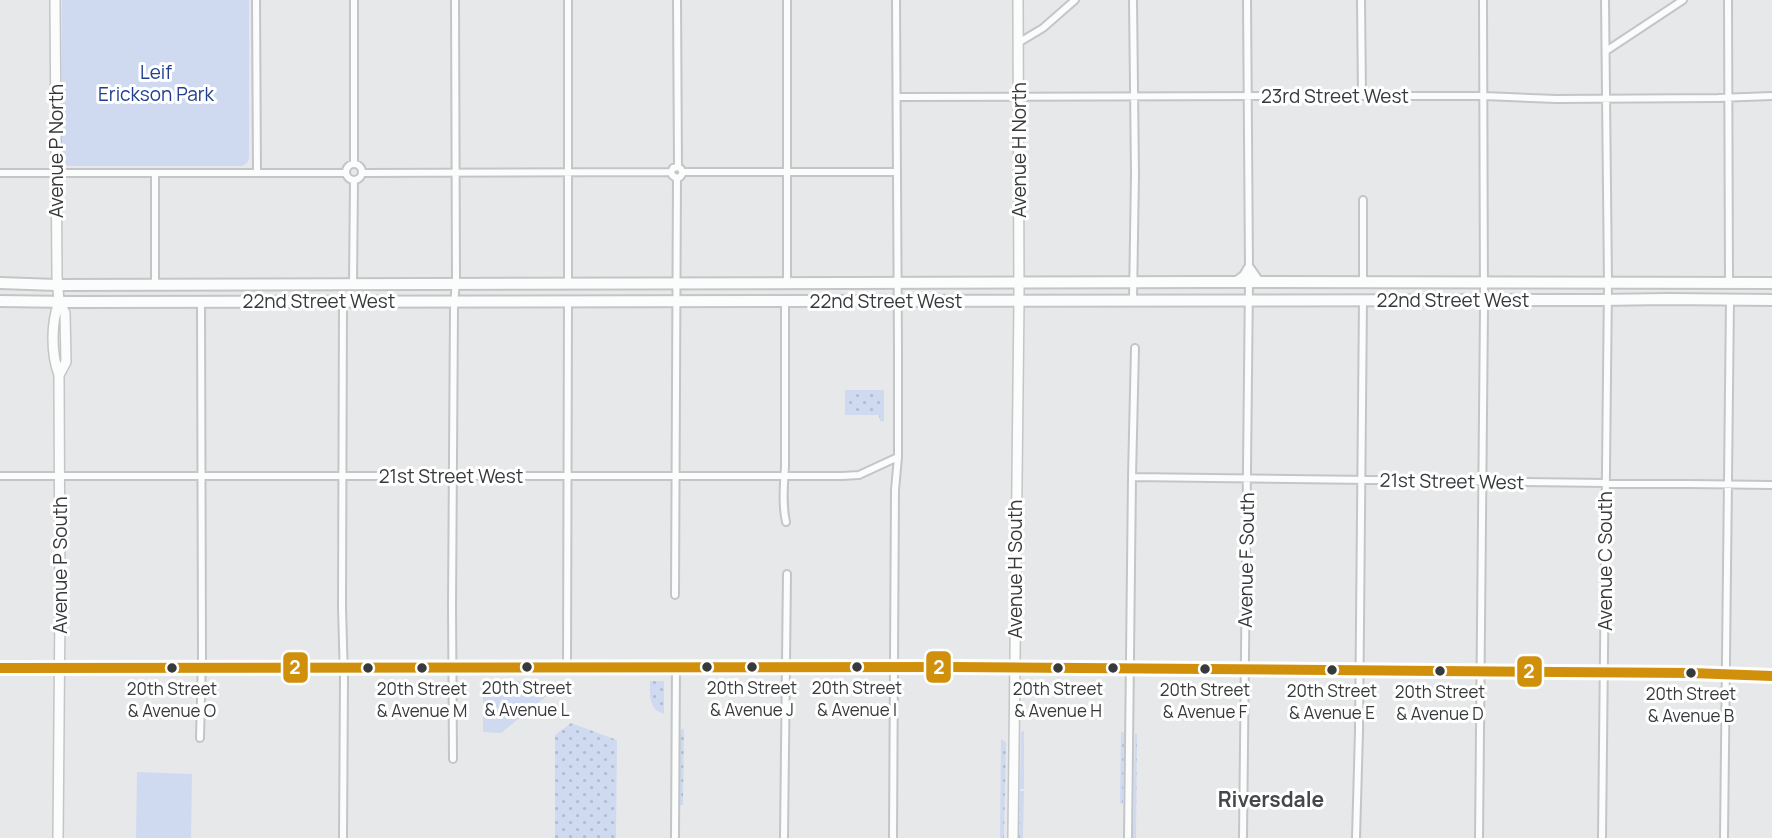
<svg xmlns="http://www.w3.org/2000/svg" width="1772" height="838" font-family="Manrope,sans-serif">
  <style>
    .grass { fill: url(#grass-dots) }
    .park { fill: #cfdaf1 }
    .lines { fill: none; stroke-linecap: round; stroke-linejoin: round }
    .street-casing { stroke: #c4c5c6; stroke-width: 10 }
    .secondary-casing { stroke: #c4c5c6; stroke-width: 12 }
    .primary-casing { stroke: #c4c5c6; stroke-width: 14 }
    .street { stroke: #fbfcfc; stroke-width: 6 }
    .secondary { stroke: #fbfcfc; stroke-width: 9 }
    .primary { stroke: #fbfcfc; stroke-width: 10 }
    .bus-1-casing { stroke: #fff; stroke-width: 16 }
    .bus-1 { stroke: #d1900c; stroke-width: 10 }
    .bus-dot { fill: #38393a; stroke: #fff; stroke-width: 2.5 }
    .labels { text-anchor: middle; stroke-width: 6; stroke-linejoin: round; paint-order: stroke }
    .bus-label { font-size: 17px; fill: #38393a; stroke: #fff }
    .park-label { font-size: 19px; fill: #223f8f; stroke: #fff }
    .street-label { font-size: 19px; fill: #38393a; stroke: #fff }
    .neighbourhood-label { font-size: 21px; font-weight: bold; fill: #46474a; stroke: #fff }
    .line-badge { stroke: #fff; stroke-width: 2.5 }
    .badge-label { font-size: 19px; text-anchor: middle; font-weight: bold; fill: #fff }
  </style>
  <defs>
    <pattern id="grass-dots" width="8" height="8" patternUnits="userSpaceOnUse" patternTransform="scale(1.75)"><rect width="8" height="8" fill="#cfdaf1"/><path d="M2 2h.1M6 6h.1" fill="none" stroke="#b2bccf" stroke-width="1.8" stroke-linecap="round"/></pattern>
  </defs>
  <rect width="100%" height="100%" fill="#e7e8ea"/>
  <path class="grass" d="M845 390H884V422L880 421 879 415H845Z
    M650 681H664V714C648 709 650 695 650 681Z
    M571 723 617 740 616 838H555V735Z
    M682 729H684L683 805H679L680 732Z
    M1024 731V789H1020L1021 732Z
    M1121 732 1124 733 1123 803 1120 804Z
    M1135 734H1137L1136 838H1133Z
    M1001 739 1006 742 1004 838H1000Z
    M1020 791H1024L1023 838H1019Z"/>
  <path class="park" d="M62 0H249V158L247 163 242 166H67L62 161Z
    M483 680 557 682 558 687 501 733 483 732Z
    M137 772 192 774 191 838H136Z"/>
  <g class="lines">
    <defs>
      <path id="street" d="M256 0 257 172
        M568 0V284
        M677 0 678 167
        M787 0V283
        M1133 0 1135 174 1133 300
        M1247 0 1249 269
        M1361 0 1362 96
        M1728 0 1729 284
        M1018 43 1043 28 1075 0
        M1606 51 1683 0
        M897 97 1322 96 1325 99H1333L1338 96H1484L1556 99 1718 98 1772 96
        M346 172a8 8 0 1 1 16 0a8 8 0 1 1-16 0Z
        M354 164V0
        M682 172H896
        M0 173H345
        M362 173 671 172 673 168 678 167 681 169 683 173 680 177 676 178 672 175 671 172
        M1363 200V283
        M353 284 354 181
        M155 285V173
        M785 301V466C784 484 782 504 786 522
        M0 476H842L859 475 898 457
        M1132 477 1772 485
        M675 595 677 178
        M567 667 568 301
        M200 738 202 657 201 302
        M453 759 452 607 454 309 456 278 455 0
        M343 838 344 679 342 607 343 301
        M675 838 676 667
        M784 838 787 574
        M893 838 895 490 898 457V353L896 0
        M1128 838 1132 477 1135 348
        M1243 838 1249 282
        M1356 838 1359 731 1363 300
        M1479 838 1484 308 1483 0
        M1602 838 1608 284 1605 0
        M1724 838 1730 300"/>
      <path id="secondary" d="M55 0 57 276 59 302 65 313 66 362 59 375
        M0 668 950 667 1691 673 1772 676
        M58 838 60 607 59 375C51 354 51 323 59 302
        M1013 838 1019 300 1018 0"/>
      <path id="primary" d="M1237 282 1245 276 1249 269 1258 282
        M0 283 57 285 1212 282 1772 283
        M0 301 70 302 1598 300 1668 299 1772 300"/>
    </defs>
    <use href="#street" class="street-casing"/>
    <use href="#secondary" class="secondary-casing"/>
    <use href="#primary" class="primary-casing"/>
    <use href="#street" class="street"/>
    <use href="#secondary" class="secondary"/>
    <use href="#primary" class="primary"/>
    <defs>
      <path id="bus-1" d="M0 668 950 667 1691 673 1772 676"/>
    </defs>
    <use href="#bus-1" class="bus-1-casing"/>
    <use href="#bus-1" class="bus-1"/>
  </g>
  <g class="bus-dot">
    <circle cx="527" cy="667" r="6"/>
    <circle cx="707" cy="667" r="6"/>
    <circle cx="752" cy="667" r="6"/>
    <circle cx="857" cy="667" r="6"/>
    <circle cx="172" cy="668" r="6"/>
    <circle cx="368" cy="668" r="6"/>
    <circle cx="422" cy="668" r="6"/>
    <circle cx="1058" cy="668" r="6"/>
    <circle cx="1113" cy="668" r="6"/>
    <circle cx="1205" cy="669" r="6"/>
    <circle cx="1332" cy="670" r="6"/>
    <circle cx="1440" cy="671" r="6"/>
    <circle cx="1691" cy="673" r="6"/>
  </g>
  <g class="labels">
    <g class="bus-label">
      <text x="527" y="694">20th Street<tspan x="527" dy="22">&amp; Avenue L</tspan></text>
      <text x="752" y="694">20th Street<tspan x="752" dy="22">&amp; Avenue J</tspan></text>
      <text x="857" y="694">20th Street<tspan x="857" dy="22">&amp; Avenue I</tspan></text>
      <text x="172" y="695">20th Street<tspan x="172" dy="22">&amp; Avenue O</tspan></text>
      <text x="422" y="695">20th Street<tspan x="422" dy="22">&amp; Avenue M</tspan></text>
      <text x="1058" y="695">20th Street<tspan x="1058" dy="22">&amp; Avenue H</tspan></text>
      <text x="1205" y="696">20th Street<tspan x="1205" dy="22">&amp; Avenue F</tspan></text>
      <text x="1332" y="697">20th Street<tspan x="1332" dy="22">&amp; Avenue E</tspan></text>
      <text x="1440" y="698">20th Street<tspan x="1440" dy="22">&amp; Avenue D</tspan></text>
      <text x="1691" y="700">20th Street<tspan x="1691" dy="22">&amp; Avenue B</tspan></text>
    </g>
    <g class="park-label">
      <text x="156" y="79">Leif<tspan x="156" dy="22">Erickson Park</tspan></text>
    </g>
    <g class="street-label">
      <text x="1335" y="103">23rd Street West</text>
      <text transform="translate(1019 150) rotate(-90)" y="7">Avenue H North</text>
      <text transform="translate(56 151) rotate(-90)" y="7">Avenue P North</text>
      <text x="1453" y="307">22nd Street West</text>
      <text x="319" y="308">22nd Street West</text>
      <text x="886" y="308">22nd Street West</text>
      <text x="451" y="483">21st Street West</text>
      <text transform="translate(1452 481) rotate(1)" y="7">21st Street West</text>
      <text transform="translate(1246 560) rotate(-89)" y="7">Avenue F South</text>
      <text transform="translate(1605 561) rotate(-90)" y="7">Avenue C South</text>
      <text transform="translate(60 565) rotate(-90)" y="7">Avenue P South</text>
      <text transform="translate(1015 569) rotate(-90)" y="7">Avenue H South</text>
    </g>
    <g class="neighbourhood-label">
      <text x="1271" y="807">Riversdale</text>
    </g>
  </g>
  <g class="line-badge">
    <rect x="925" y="650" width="27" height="34" rx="7" fill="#d1900c"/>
    <rect x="282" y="651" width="27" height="33" rx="7" fill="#d1900c"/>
    <rect x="1516" y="655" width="27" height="33" rx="7" fill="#d1900c"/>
  </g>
  <g class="badge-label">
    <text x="939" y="674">2</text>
    <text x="295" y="674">2</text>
    <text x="1529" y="678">2</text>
  </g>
</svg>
